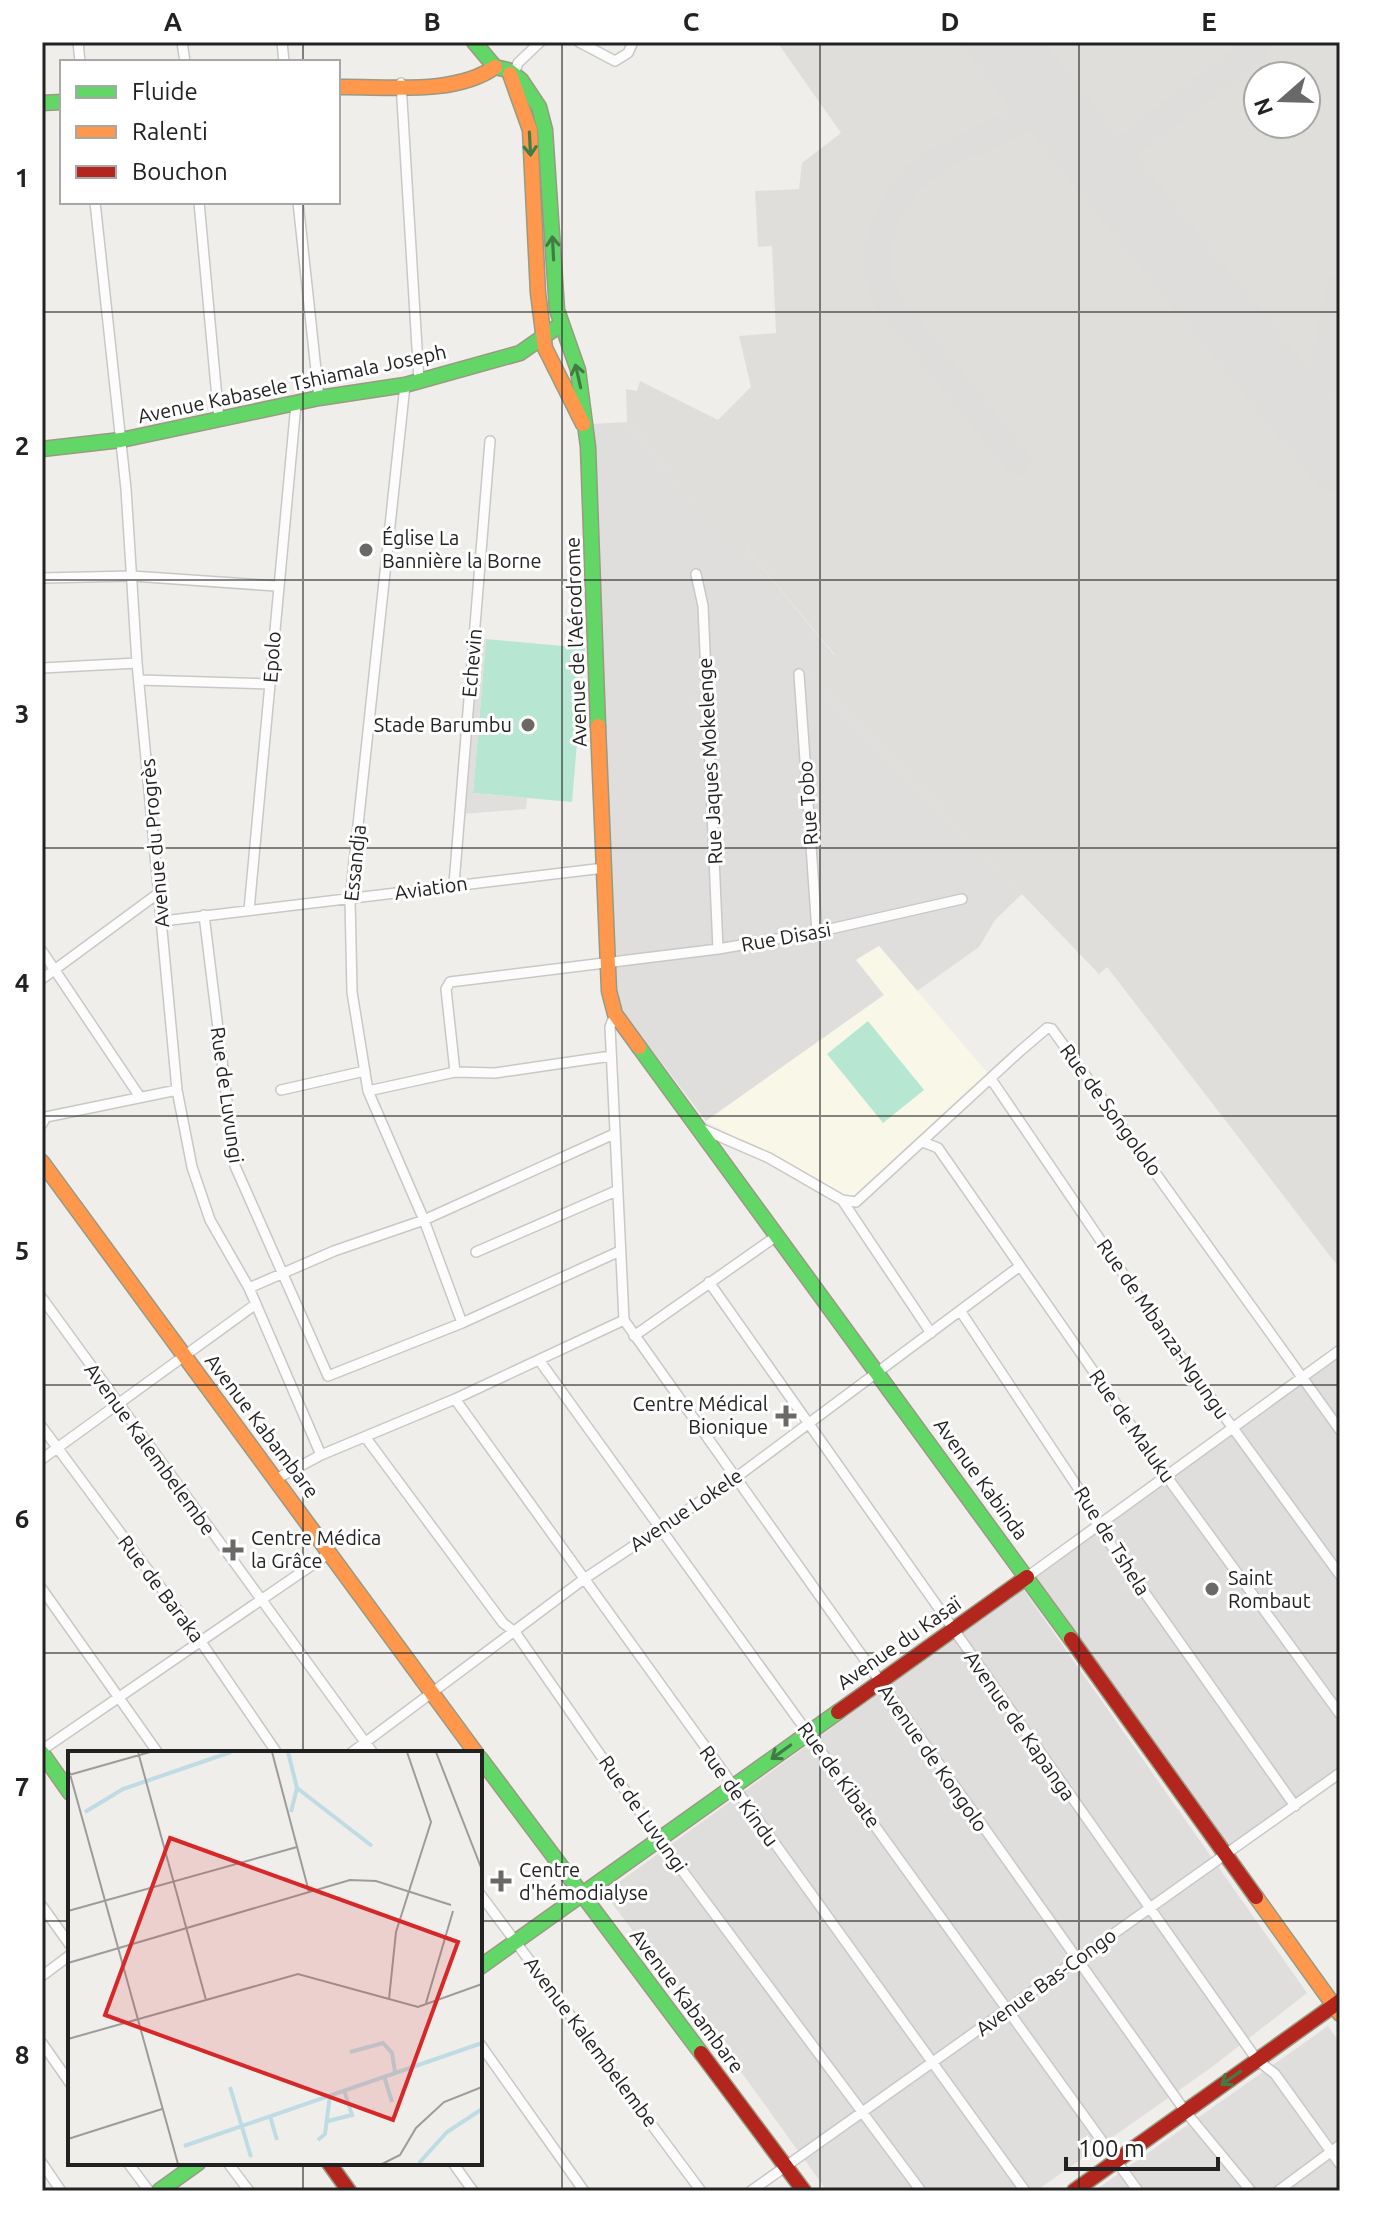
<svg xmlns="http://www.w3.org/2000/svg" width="1382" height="2233" font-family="Ubuntu,sans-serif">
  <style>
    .residential { fill: #dfdedc }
    .education { fill: #f8f7e8 }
    .airport { fill: #e0deda; fill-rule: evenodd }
    .pitch { fill: #b7e6d2 }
    .parking { fill: #e0dfde }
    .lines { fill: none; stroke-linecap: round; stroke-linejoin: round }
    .taxiway { stroke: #dedddc; stroke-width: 28 }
    .runway { stroke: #dedddc; stroke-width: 68 }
    .street-casing { stroke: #c9c8c7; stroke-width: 12 }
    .fast-casing { stroke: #999a82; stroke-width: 17 }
    .slow-casing { stroke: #999a82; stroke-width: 17 }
    .jam-casing { stroke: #999a82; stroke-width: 17 }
    .street { stroke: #fdfcfc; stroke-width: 9 }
    .fast { stroke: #63d668; stroke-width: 14 }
    .slow { stroke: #ff974d; stroke-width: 14 }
    .jam { stroke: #b3261e; stroke-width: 14 }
    .oneway { stroke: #427c45 }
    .grid { fill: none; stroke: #222; stroke-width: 2; stroke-opacity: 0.55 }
    .poi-dot { fill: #6a6968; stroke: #fff; stroke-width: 3 }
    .labels { text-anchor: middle; stroke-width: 6; stroke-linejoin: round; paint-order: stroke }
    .street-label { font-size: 20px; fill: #222; stroke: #fff }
    .poi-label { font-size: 20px; fill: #222; stroke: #fff; text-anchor: start }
    .inset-river { fill: none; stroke: #bfdbe3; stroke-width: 4 }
    .inset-road { fill: none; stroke: #9e9c9b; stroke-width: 2 }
    .view { fill: #d62828; fill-opacity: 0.15; stroke: #d62828; stroke-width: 4 }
    .inset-edge { fill: none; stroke: #222; stroke-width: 4 }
    .neatline { fill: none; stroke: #222; stroke-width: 3 }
    .grid-label { font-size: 26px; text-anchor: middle; font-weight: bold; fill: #222 }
  </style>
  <rect width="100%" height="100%" fill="#f0eeeb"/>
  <path class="residential" d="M627 422 736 555 745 547 835 656 812 677 1022 894 995 920 979 947 917 991 879 946 857 959 884 995 706 1121 625 1014 616 993 591 424Z
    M1340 1355V1769L1225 1851 1032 1578Z
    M1023 1589 1307 1993 1212 2067 1036 2191H827L747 2080 604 1893Z
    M1328 2026 1340 2043V2191H1094Z"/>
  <path class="education" d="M879 946 990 1076 859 1197 846 1198 706 1121 884 995 856 960Z"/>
  <path class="airport" d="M777 42H1340V1269L1107 967 1099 974 811 676 835 655 746 548 736 556 627 422 626 389 637 391 640 381 718 420 751 387 739 336 776 333 772 246 758 247 755 191 799 189 802 163 841 133ZM1258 76H1306V124H1258Z"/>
  <path class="pitch" d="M486 639 585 648 572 802 473 793Z
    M868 1021 924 1090 883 1123 827 1054Z"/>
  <path class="parking" d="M476 638 486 639 473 793 527 798 526 809 462 814Z"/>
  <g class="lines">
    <path class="taxiway" d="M1101 167 1255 49
      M1319 389 1340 287
      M1297 407 1334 377
      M1017 461C987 423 956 385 925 347 910 328 886 307 880 282 869 240 895 188 930 165 967 139 1014 131 1049 103"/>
    <path class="runway" d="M1000 42 1340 460"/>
    <defs>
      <path id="street" d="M78 42 80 62
        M182 42 185 62
        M282 42 284 62
        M579 42 615 61 628 53 633 42
        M514 74 518 63 540 42
        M401 83 419 381
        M95 202 126 489 137 663 177 1090 192 1167 210 1220 249 1288 321 1455
        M199 202 219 420
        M298 202 319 398
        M405 385 350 900 352 992 368 1091 424 1220 462 1323
        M696 574 703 606 718 949
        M42 578 132 576 276 586
        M42 668 137 663
        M799 674 817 932
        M139 680 270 684
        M454 884 490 441
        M249 910 296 404
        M204 915 235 1166 328 1376 462 1323 620 1251
        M163 921 604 868
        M42 951 140 1097
        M42 979 160 892
        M615 1014 610 1027 624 1320 1185 2111 1251 2191
        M455 1072 446 989 450 982 718 949 817 932 962 899
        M991 1079 1160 1328 1340 1575
        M281 1090 365 1071
        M368 1091 455 1072 495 1073 611 1056
        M42 1124 46 1117 177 1090
        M700 1128 769 1158 842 1200 856 1202 1019 1052 1047 1028 1052 1029 1340 1430
        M923 1142 938 1148 1167 1477 1340 1714
        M842 1200 931 1333
        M476 1252 616 1191
        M709 1282 1257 2060 1275 2074 1340 2164
        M249 1288 334 1251 424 1220 614 1134
        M42 1298 373 1753
        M961 1312 1090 1506 1097 1525 1295 1806
        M634 1336 778 1235
        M539 1360 1138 2191
        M455 1399 1025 2191
        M42 1427 199 1639 277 1753
        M366 1438 503 1623 515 1632 658 1838 921 2191
        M42 1459 256 1304
        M276 1479 321 1455 455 1399 624 1320
        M1027 1577 1340 1350
        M42 1589 158 1753
        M42 1750 331 1552
        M351 1753 584 1579 734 1479 1020 1266
        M480 1894 701 2191
        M42 1906 70 1945
        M42 1976 70 1955
        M42 2043 70 2083
        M480 2044 584 2191
        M42 2163 61 2191
        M128 2163 149 2191
        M228 2163 249 2191
        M453 2163 473 2191
        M751 2191 1340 1773
        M1278 2191 1340 2145"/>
      <path id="fast" d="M474 42 495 67 508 70 521 80 539 107 545 130 557 310 578 370 588 447 598 726
        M42 103 62 102
        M42 449 121 440 319 398 405 385 520 353 560 325
        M639 1047 1071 1639
        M42 1753 70 1793
        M480 1758 701 2053
        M480 1967 838 1712
        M159 2191 198 2163"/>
      <path id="slow" d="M510 74 530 130 538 293 545 348 583 424
        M338 87C386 86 454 96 495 67
        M598 726 609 991 615 1014 639 1047
        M42 1162 476 1753
        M1256 1897 1340 2014"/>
      <path id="jam" d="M1071 1639 1256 1897
        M838 1712 1027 1577
        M701 2053 804 2191
        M329 2163 349 2191
        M1074 2191 1340 2001"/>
    </defs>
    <use href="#street" class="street-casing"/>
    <use href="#fast" class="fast-casing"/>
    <use href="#slow" class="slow-casing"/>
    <use href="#jam" class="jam-casing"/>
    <use href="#street" class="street"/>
    <use href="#fast" class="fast"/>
    <use href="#slow" class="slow"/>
    <use href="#jam" class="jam"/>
  </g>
  <defs><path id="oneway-shaft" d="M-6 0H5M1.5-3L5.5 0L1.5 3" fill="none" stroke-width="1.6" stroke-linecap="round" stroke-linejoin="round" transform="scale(2)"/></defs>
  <g class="oneway">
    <use href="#oneway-shaft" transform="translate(530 144) rotate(87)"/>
    <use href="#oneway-shaft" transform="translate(553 248) rotate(-93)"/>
    <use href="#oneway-shaft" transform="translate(578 376) rotate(-103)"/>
    <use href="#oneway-shaft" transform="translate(781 1752) rotate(144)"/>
    <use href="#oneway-shaft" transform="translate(1231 2078) rotate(145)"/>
  </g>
  <path class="grid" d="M303 42V62M562 42V2191M820 42V2191M1079 42V2191M303 202V1753M42 312H1340M42 580H1340M42 848H1340M42 1116H1340M42 1385H1340M42 1653H1340M42 1921H70M480 1921H1340M303 2163V2191"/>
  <g class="poi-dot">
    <circle cx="366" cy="550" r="8"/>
    <circle cx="528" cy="725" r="8"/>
    <path d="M782 1404h8v8h8v8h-8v8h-8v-8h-8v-8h8z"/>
    <path d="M229 1538h8v8h8v8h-8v8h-8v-8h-8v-8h8z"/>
    <circle cx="1212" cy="1589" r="8"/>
    <path d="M497 1869h8v8h8v8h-8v8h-8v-8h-8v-8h8z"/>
  </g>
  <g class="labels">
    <g class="street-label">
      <text transform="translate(292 384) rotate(-12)" y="7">Avenue Kabasele Tshiamala Joseph</text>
      <text transform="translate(576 642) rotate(-92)" y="7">Avenue de l’Aérodrome</text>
      <text transform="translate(272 657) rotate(-86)" y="7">Epolo</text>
      <text transform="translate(472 663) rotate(-85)" y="7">Echevin</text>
      <text transform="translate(710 761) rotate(-93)" y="7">Rue Jaques Mokelenge</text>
      <text transform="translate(808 803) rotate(-94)" y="7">Rue Tobo</text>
      <text transform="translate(155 843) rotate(-95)" y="7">Avenue du Progrès</text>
      <text transform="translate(355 863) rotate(-84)" y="7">Essandja</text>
      <text transform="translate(431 888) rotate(-8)" y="7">Aviation</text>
      <text transform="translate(786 937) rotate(-10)" y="7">Rue Disasi</text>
      <text transform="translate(227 1095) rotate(82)" y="7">Rue de Luvungi</text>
      <text transform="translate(1111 1110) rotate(54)" y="7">Rue de Songololo</text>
      <text transform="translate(1163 1329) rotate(55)" y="7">Rue de Mbanza-Ngungu</text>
      <text transform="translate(262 1426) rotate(53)" y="7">Avenue Kabambare</text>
      <text transform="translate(1132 1426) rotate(55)" y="7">Rue de Maluku</text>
      <text transform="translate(150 1449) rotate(54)" y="7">Avenue Kalembelembe</text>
      <text transform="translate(981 1479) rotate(54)" y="7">Avenue Kabinda</text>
      <text transform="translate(686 1510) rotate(-34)" y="7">Avenue Lokele</text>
      <text transform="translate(1112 1541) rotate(58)" y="7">Rue de Tshela</text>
      <text transform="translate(161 1589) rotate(53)" y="7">Rue de Baraka</text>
      <text transform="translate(899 1643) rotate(-35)" y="7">Avenue du Kasaï</text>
      <text transform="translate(1020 1726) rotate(55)" y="7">Avenue de Kapanga</text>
      <text transform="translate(933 1758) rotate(55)" y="7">Avenue de Kongolo</text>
      <text transform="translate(839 1775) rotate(54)" y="7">Rue de Kibate</text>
      <text transform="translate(739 1796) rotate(54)" y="7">Rue de Kindu</text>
      <text transform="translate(643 1814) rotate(55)" y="7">Rue de Luvungi</text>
      <text transform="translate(1046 1982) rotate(-36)" y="7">Avenue Bas-Congo</text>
      <text transform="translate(687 2001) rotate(53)" y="7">Avenue Kabambare</text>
      <text transform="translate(591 2042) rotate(53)" y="7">Avenue Kalembelembe</text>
    </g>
    <g class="poi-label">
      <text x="382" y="545">Église La<tspan x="382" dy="23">Bannière la Borne</tspan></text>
      <text x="512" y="732" text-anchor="end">Stade Barumbu</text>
      <text x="768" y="1411" text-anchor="end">Centre Médical<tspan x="768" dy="23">Bionique</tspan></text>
      <text x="251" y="1545">Centre Médica<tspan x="251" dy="23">la Grâce</tspan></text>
      <text x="1228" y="1585">Saint<tspan x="1228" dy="23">Rombaut</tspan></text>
      <text x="519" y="1877">Centre<tspan x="519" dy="23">d'hémodialyse</tspan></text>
    </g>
  </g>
  <g transform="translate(68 1751)">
    <rect width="414" height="414" fill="#f0eeeb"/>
    <path class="inset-river" d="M220 1 229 37 223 61M229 37 304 95M17 61 55 38 163 1M282 301 315 292 324 302 327 321M316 325 324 351M162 336 183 406M202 365 209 389M260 370 284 364 276 339M250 389 257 383 262 344M116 395 414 292M351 412 379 381 414 358"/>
    <path class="inset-road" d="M70 1 138 249M204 1 241 141M339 1 363 71 328 181 321 248 350 256 414 233M368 1 414 119M0 16 110 413M1 24 82 1M0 160 229 96M0 212 282 129 308 130 383 154M358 252 385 160M0 288 230 223 321 248M0 388 94 358M314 413 332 404 348 377 376 351 414 336"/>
    <path class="view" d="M102 87 390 191 325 369 37 264Z"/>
    <rect width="414" height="414" class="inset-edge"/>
  </g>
  <rect width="1382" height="2233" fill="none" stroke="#ffffff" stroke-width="88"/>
  <rect x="60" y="60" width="280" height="144" fill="#ffffff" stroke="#a7a7a7" stroke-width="2"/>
  <rect x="76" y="86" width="40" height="12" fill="#63d668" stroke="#a7a7a7" stroke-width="2"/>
  <text x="132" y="100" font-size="24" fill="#222222">Fluide</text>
  <rect x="76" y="126" width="40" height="12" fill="#ff974d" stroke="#a7a7a7" stroke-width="2"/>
  <text x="132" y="140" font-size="24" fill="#222222">Ralenti</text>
  <rect x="76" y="166" width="40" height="12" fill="#b3261e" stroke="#a7a7a7" stroke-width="2"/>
  <text x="132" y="180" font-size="24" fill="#222222">Bouchon</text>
  <g transform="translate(1282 100) rotate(250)"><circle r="38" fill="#ffffff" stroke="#a7a7a7" stroke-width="2"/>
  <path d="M0-6L14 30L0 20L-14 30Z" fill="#6a6968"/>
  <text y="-12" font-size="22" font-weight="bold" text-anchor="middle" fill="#222222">N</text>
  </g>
  <path d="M1066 2157v12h152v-12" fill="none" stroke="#222222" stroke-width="4"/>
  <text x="1078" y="2157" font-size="24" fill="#222222" stroke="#ffffff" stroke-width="6" paint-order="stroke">100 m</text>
  <rect x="44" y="44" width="1294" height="2145" class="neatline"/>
  <g class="grid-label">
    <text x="173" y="31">A</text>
    <text x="432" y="31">B</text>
    <text x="691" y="31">C</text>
    <text x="950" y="31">D</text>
    <text x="1209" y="31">E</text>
    <text x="22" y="187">1</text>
    <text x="22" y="455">2</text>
    <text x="22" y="723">3</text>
    <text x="22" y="992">4</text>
    <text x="22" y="1260">5</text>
    <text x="22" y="1528">6</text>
    <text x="22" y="1796">7</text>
    <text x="22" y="2064">8</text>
  </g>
</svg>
